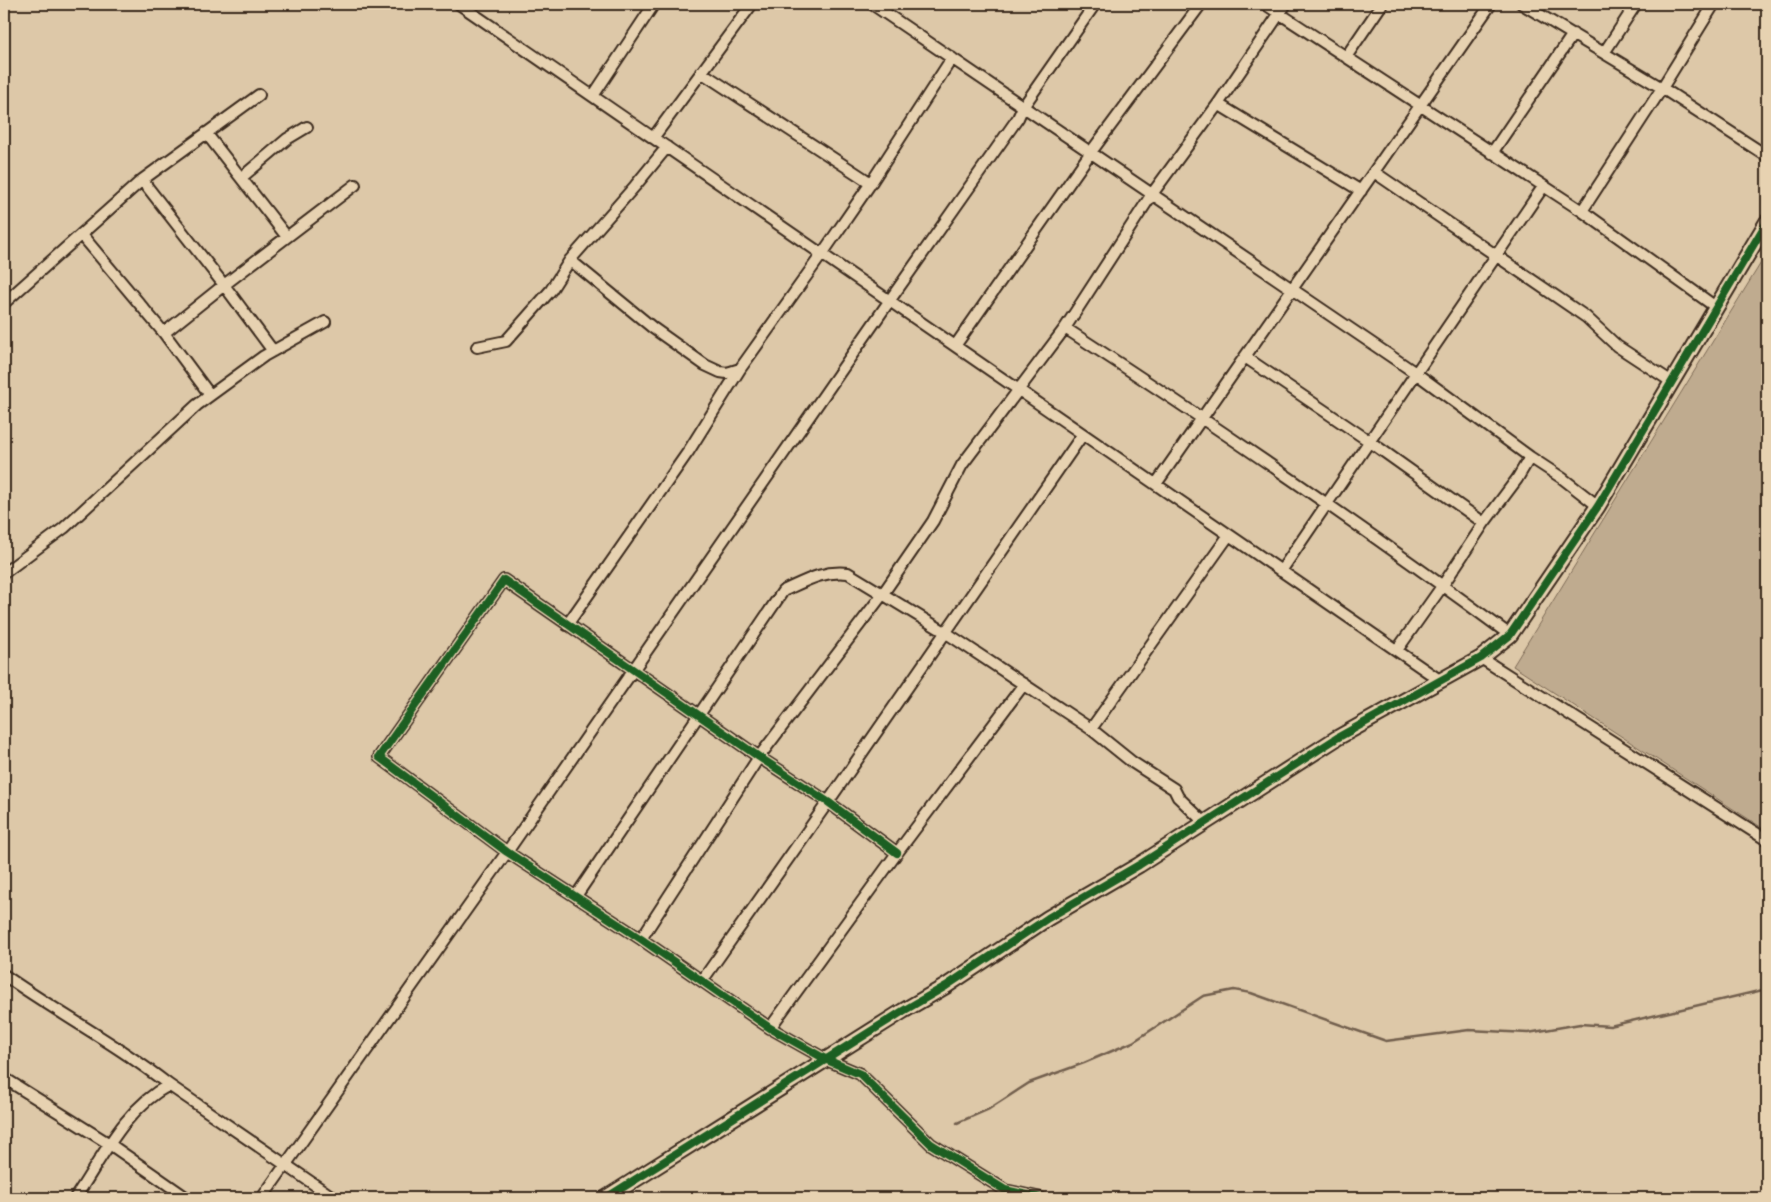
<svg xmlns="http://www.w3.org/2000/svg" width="1771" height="1202" font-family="Kalam,sans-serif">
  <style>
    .green { fill: #bfab8f; stroke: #7d6a56 }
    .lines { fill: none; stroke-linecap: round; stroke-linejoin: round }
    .stream { stroke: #725f4d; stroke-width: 2.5 }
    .street-casing { stroke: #3b2a1e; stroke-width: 14 }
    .secondary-casing { stroke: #3b2a1e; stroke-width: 18 }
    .street { stroke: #e7d2b1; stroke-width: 10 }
    .secondary { stroke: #e7d2b1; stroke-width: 14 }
    .cycleway-casing { stroke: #e7d2b1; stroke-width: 11 }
    .cycleway { stroke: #1b5e20; stroke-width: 8 }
  </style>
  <rect width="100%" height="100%" fill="#ddc8a8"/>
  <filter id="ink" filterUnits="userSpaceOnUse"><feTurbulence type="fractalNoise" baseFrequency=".02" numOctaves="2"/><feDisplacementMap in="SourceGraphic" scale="10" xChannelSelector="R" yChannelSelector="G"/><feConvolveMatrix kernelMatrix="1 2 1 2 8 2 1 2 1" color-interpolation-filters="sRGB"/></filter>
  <g filter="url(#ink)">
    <path class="green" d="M1767 253V831L1513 666Z"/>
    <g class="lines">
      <path class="stream" d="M957 1123 989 1109 1029 1083 1084 1063 1133 1042 1203 996 1234 990 1251 993 1386 1041 1469 1030 1528 1033 1580 1024 1610 1026 1767 989"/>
      <defs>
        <path id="street" d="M459 4 1441 681
          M872 4 1417 374 1530 457 1562 478 1598 506
          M1265 4 1582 211 1717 308
          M1522 4 1662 88 1767 156
          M1604 53 1636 4
          M1346 57 1382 4
          M701 72 871 183
          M593 96 654 4
          M1218 104 1361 191
          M206 133 287 237
          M653 138 752 4
          M1492 153 1573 34
          M1374 172 1586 317 1617 346 1672 382
          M241 178 287 139 307 127
          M142 180 224 285 273 351
          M1582 211 1662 88 1714 4
          M81 234 164 333
          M570 260 653 328 705 365 720 372 727 373 740 369
          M4 303 142 180 259 95
          M1065 328C1216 426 1365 528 1510 635
          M955 346 1091 152 1201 4
          M477 347 506 341 551 290 570 260 635 186 667 147
          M1245 357 1369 441 1484 523
          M210 395 164 333 224 285 355 185
          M1156 484 1491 4
          M1281 571 1543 187
          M4 573 64 528 197 405 264 356 325 322
          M567 625 688 452 740 369 822 254 871 183 952 58
          M1397 650 1443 585 1484 523 1517 479 1530 457
          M1481 658 1767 840
          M1091 729 1229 535
          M897 853 828 802 759 757 504 580 379 757 507 852 641 939 770 1028 827 1060 860 1074 931 1144 1005 1190 1041 1198
          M576 896 783 591C805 581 823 570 848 573L945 632 1091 729 1132 762 1174 789 1178 797 1205 823
          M641 939 759 757 882 595 933 521 962 465 1065 328 1152 194 1218 104 1286 4
          M4 975C58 1013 117 1044 169 1085L334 1198
          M702 981 828 802 1083 434
          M770 1028 897 853 1024 684
          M4 1078 111 1145 187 1198
          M75 1198C102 1158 125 1108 169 1085
          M262 1198 507 852 890 300 1018 118 1023 107 1095 4"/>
        <path id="secondary" d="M606 1198 903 1011 946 986 1048 918 1139 865 1337 738 1481 658 1510 635 1598 506 1767 222"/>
      </defs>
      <use href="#street" class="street-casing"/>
      <use href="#secondary" class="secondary-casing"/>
      <use href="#street" class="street"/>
      <use href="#secondary" class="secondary"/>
      <defs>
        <path id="cycleway" d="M897 853 828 802 759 757 504 580 379 757 507 852 641 939 770 1028 827 1060 860 1074 931 1144 1005 1190 1041 1198
          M606 1198 903 1011 946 986 1048 918 1139 865 1337 738 1481 658 1510 635 1598 506 1767 222"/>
      </defs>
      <use href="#cycleway" class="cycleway-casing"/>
      <use href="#cycleway" class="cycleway"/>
    </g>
  </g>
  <rect width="1771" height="1202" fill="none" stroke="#e7d2b1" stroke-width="20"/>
  <rect x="10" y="10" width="1751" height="1182" fill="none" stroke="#3b2a1e" stroke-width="2" filter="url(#ink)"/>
</svg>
